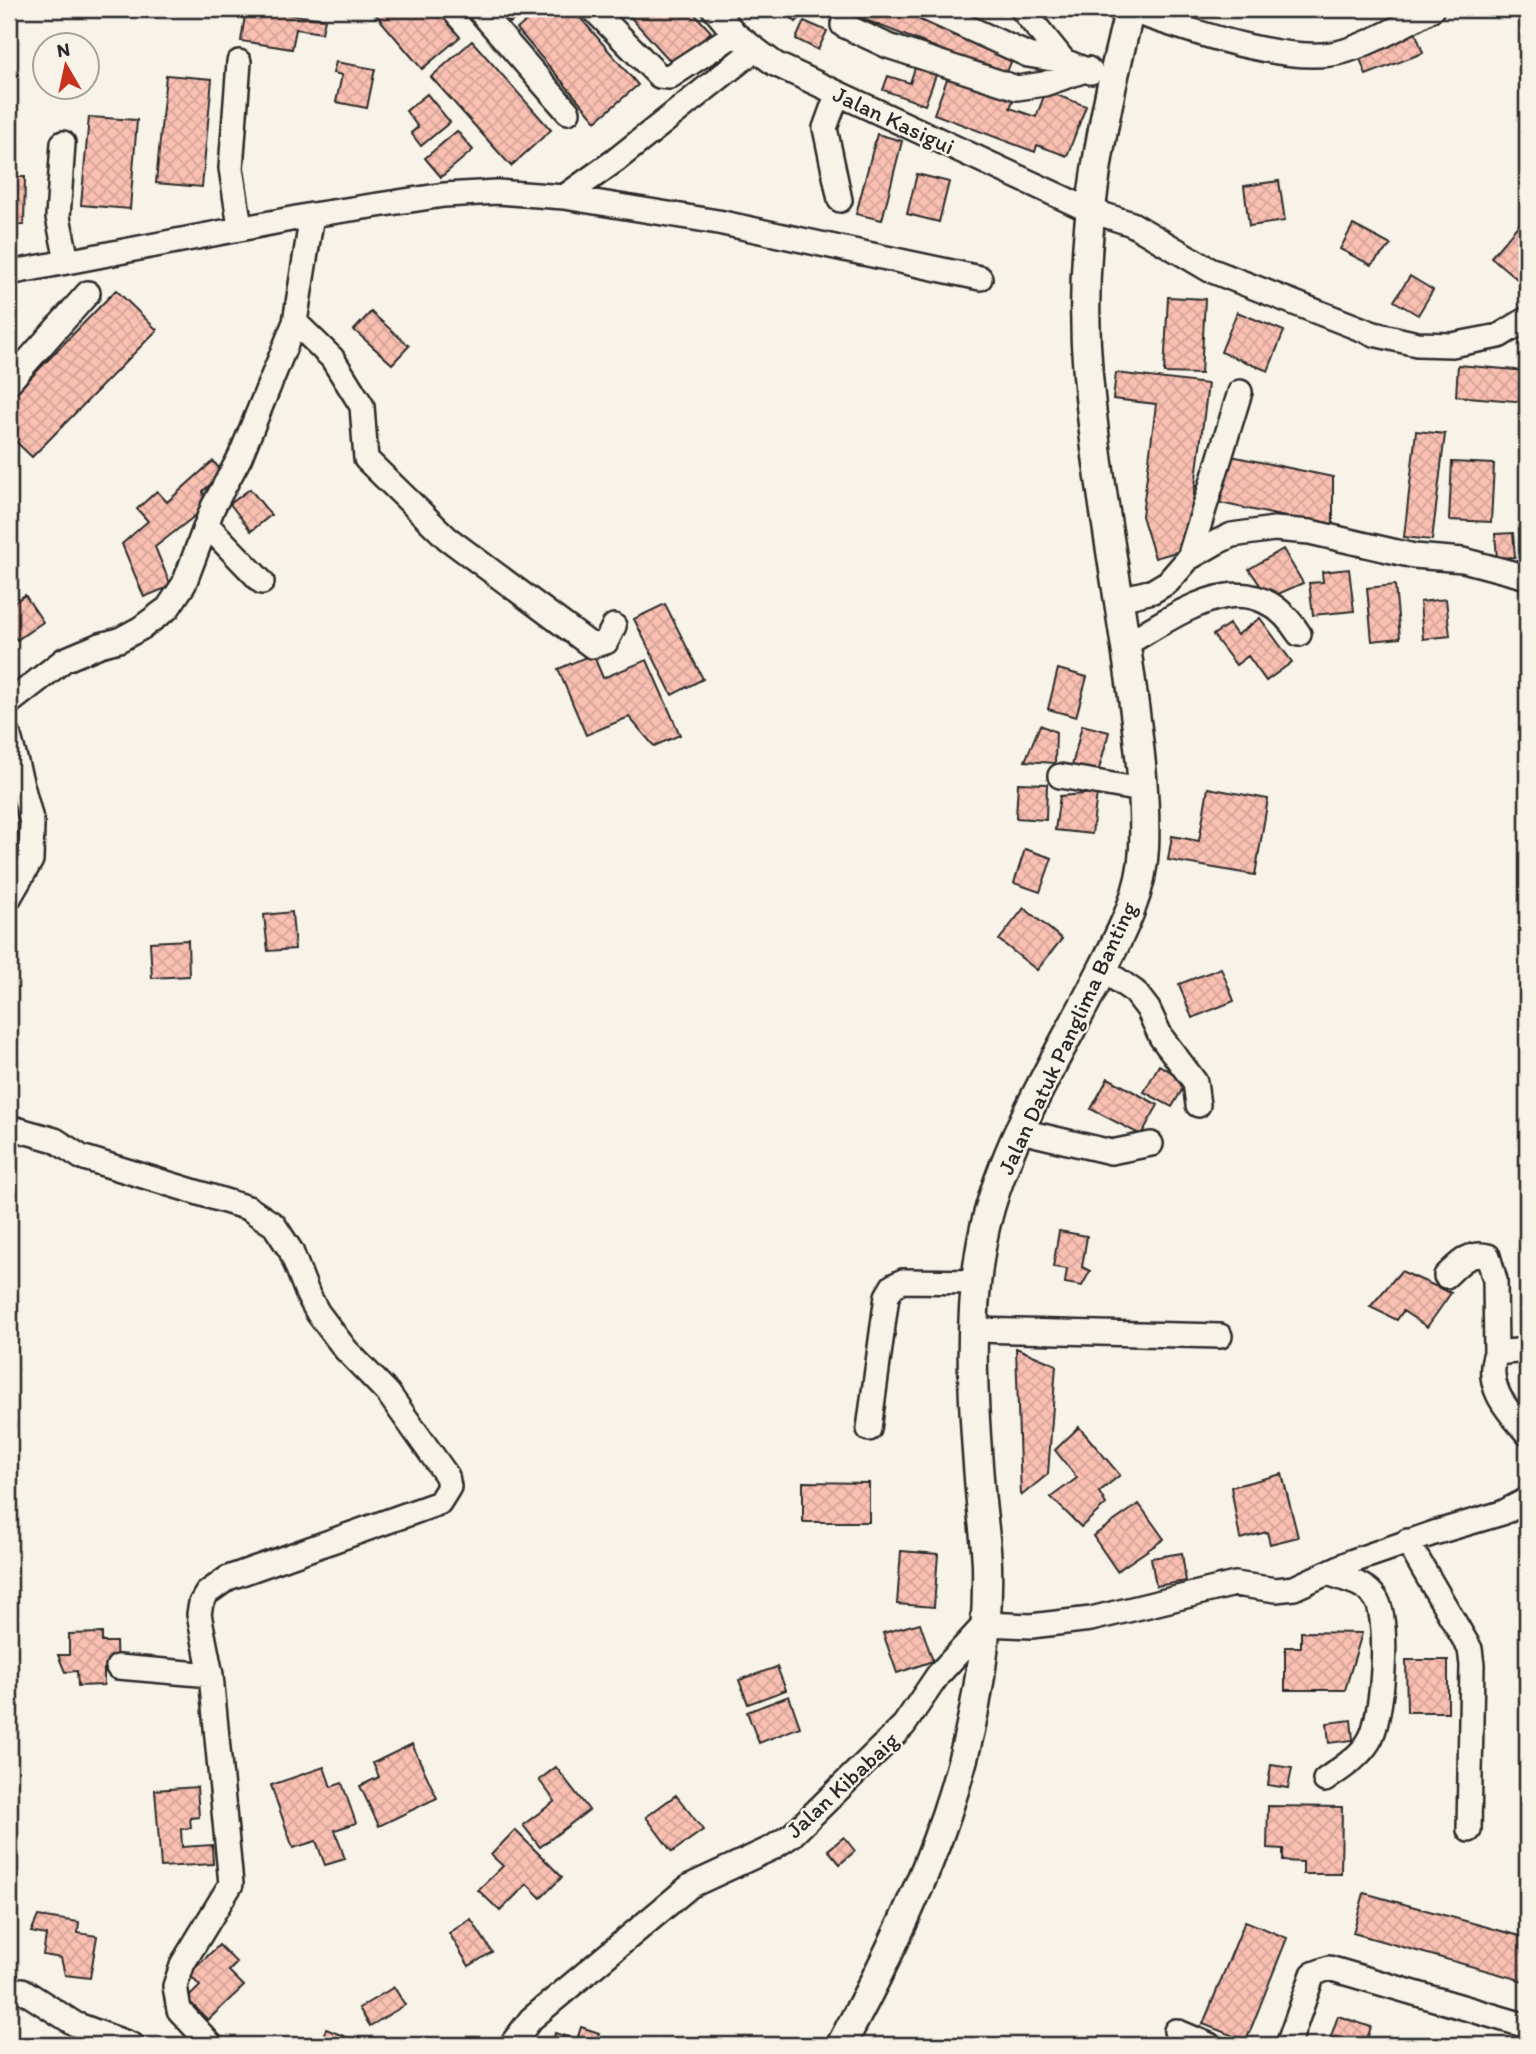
<svg xmlns="http://www.w3.org/2000/svg" width="1536" height="2054" font-family="Itim,sans-serif">
  <style>
    .building { fill: url(#building-cross-hatch); stroke: #2b2b2b; stroke-width: 2 }
    .lines { fill: none; stroke-linecap: round; stroke-linejoin: round }
    .minor-casing { stroke: #2b2b2b; stroke-width: 28 }
    .major-casing { stroke: #2b2b2b; stroke-width: 33 }
    .minor { stroke: #f7f3e8; stroke-width: 23 }
    .major { stroke: #f7f3e8; stroke-width: 28 }
    .labels { text-anchor: middle; stroke-width: 5; stroke-linejoin: round; paint-order: stroke }
    .street-label { font-size: 23px; fill: #2b2b2b; stroke: #f7f3e8 }
  </style>
  <defs>
    <pattern id="building-cross-hatch" width="8" height="8" patternUnits="userSpaceOnUse" patternTransform="scale(1.75)"><rect width="8" height="8" fill="#fac0b2"/><path d="M0 0l8 8M0 8l8-8" fill="none" stroke="#d6a599"/></pattern>
  </defs>
  <rect width="100%" height="100%" fill="#f7f3e8"/>
  <filter id="ink" filterUnits="userSpaceOnUse"><feTurbulence type="fractalNoise" baseFrequency=".0143" numOctaves="2"/><feDisplacementMap in="SourceGraphic" scale="14" xChannelSelector="R" yChannelSelector="G"/><feConvolveMatrix kernelMatrix="1 2 1 2 8 2 1 2 1" color-interpolation-filters="sRGB"/></filter>
  <g filter="url(#ink)">
    <path class="building" d="M246 9 325 19 322 33 296 29 292 49 241 41Z
      M371 9H436L460 37 422 69Z
      M498 9H527L510 23Z
      M541 9H573L638 85 596 121 517 29Z
      M623 9H690L711 32 674 65Z
      M781 9H808L796 22Z
      M862 9H907L1015 51 1006 75 858 17Z
      M804 21 827 31 818 50 796 39Z
      M1415 31 1423 53 1366 75 1358 53Z
      M472 41 551 130 511 166 431 77Z
      M336 62 375 69 367 108 336 102 342 75 333 73Z
      M916 65 937 72 925 105 883 90 888 76 910 83Z
      M949 74 1014 98 1010 108 1036 117 1046 91 1086 106 1067 156 1037 145 1035 152 934 114Z
      M166 75 212 79 202 187 156 183Z
      M427 94 450 122 421 146 411 133 418 127 406 111Z
      M89 117 137 120 130 209 81 205Z
      M457 131 473 150 441 177 425 158Z
      M877 134 902 141 882 220 856 214Z
      M917 174 949 182 939 222 907 214Z
      M9 177H25L24 225H9Z
      M1279 181 1285 221 1249 226 1244 186Z
      M1527 215V282L1524 285 1491 257Z
      M1353 225 1391 245 1371 265 1340 249Z
      M1410 276 1433 290 1418 315 1394 301Z
      M116 290 157 330 32 457 9 435V400Z
      M1168 297 1205 299 1201 374 1164 373Z
      M371 312 409 346 392 364 354 330Z
      M1237 312 1284 331 1268 371 1221 352Z
      M1458 365 1527 371V402L1456 396Z
      M1116 373 1208 384 1187 549 1155 558 1142 516 1156 404 1113 399Z
      M1416 431 1445 434 1432 540 1404 537Z
      M1231 456 1333 477V527L1220 503Z
      M213 461 223 473 203 491 205 508 155 547 171 586 144 597 122 544 148 521 137 509 157 491 167 502Z
      M1452 462 1494 464 1491 522 1449 520Z
      M250 489 271 515 251 531 230 504Z
      M1513 533 1515 557 1497 558 1495 534Z
      M1283 549 1303 583 1269 598 1249 569Z
      M1349 569 1354 611 1313 615 1309 583 1323 582 1322 572Z
      M1395 585 1400 638 1372 641 1367 588Z
      M25 595 43 622 17 640 9 628V606Z
      M1446 599 1450 636 1423 639 1420 602Z
      M665 604 703 679 672 695 634 619Z
      M1260 618 1292 662 1266 681 1248 656 1236 665 1213 635 1229 624 1237 635Z
      M593 654 603 678 647 660 680 735 654 746 629 717 586 735 558 669Z
      M1058 669 1087 677 1076 717 1048 709Z
      M1040 725 1056 732 1055 763 1025 761Z
      M1082 725 1109 732 1098 773 1072 766Z
      M1018 783 1047 784 1046 820 1016 818Z
      M1208 788 1268 799 1255 875 1168 860 1172 836 1199 841Z
      M1097 793 1092 834 1055 830 1060 796Z
      M1025 849 1052 858 1040 892 1014 883Z
      M1024 908 1062 939 1037 970 999 940Z
      M292 912 295 949 268 951 264 915Z
      M188 940 189 976 152 978 150 942Z
      M1221 968 1234 1001 1192 1018 1179 984Z
      M1159 1065 1187 1081 1172 1107 1144 1092Z
      M1108 1078 1158 1105 1141 1135 1091 1109Z
      M1059 1231 1087 1236 1082 1267 1090 1271 1082 1286 1065 1283 1067 1269 1053 1267Z
      M1401 1271 1451 1293 1427 1327 1403 1311 1397 1320 1370 1307Z
      M1016 1348 1056 1365 1048 1474 1021 1496Z
      M1079 1427 1120 1475 1099 1492 1106 1504 1081 1527 1051 1497 1077 1478 1055 1450Z
      M1282 1474 1298 1537 1270 1544 1267 1532 1240 1539 1231 1487Z
      M803 1482 869 1483V1522H803Z
      M1139 1504 1164 1539 1117 1571 1093 1536Z
      M901 1551 938 1554 934 1607 897 1604Z
      M1182 1553 1186 1581 1156 1586 1151 1558Z
      M920 1623 933 1661 897 1673 883 1633Z
      M1301 1632 1362 1633 1345 1690H1285V1647H1301Z
      M102 1633V1642H116L117 1669H104V1685L78 1686 77 1671 65 1672 58 1655H69V1634Z
      M1406 1660H1448V1712H1407Z
      M777 1667 786 1690 748 1704 739 1680Z
      M789 1696 800 1727 759 1743 747 1712Z
      M1351 1720 1353 1740 1329 1743 1327 1723Z
      M412 1744 437 1798 379 1826 360 1786 379 1777 373 1763Z
      M1271 1765 1292 1768 1288 1788 1268 1785Z
      M324 1767 331 1787 342 1783 356 1823 335 1830 345 1859 325 1865 316 1841 293 1848 271 1785Z
      M556 1767 589 1810 540 1847 523 1825 555 1801 539 1780Z
      M197 1787 199 1817 190 1818 191 1828 181 1829 182 1847 212 1845 213 1864 161 1867 155 1790Z
      M676 1795 703 1830 672 1852 646 1817Z
      M1268 1806 1342 1807 1341 1874H1303V1862L1283 1861V1849L1267 1848Z
      M515 1830 562 1877 541 1898 527 1884 500 1911 478 1890 503 1866 491 1855Z
      M844 1837 855 1851 840 1864 828 1850Z
      M1364 1893 1527 1938V1982L1353 1933Z
      M38 1916 79 1922 78 1933 97 1936 90 1978 65 1975 61 1958 43 1955 46 1935 31 1932Z
      M471 1919 492 1952 469 1966 449 1933Z
      M1245 1921 1287 1938 1246 2041 1203 2024Z
      M219 1945 237 1963 229 1971 244 1986 208 2020 187 1999 200 1986 189 1974Z
      M394 1987 405 2005 370 2026 359 2008Z
      M1338 2016 1371 2027 1365 2045H1328Z
      M581 2027 599 2033 596 2045H552L555 2033 577 2040Z
      M326 2029 366 2045H319Z"/>
    <g class="lines">
      <defs>
        <path id="minor" d="M478 9 568 112
          M593 9 659 76 669 77 735 34
          M714 9 735 34 775 64 1089 210 1132 224 1210 270 1374 334 1417 344 1452 345 1499 336 1527 319
          M927 9 1028 55 1064 61 1091 72
          M1022 9 1064 61
          M1129 10C1183 28 1291 68 1345 51 1371 43 1408 23 1432 9
          M843 25 888 46 1017 88 1044 84 1088 69
          M239 62 231 168 240 227
          M837 95 825 128 840 200
          M63 143 58 217 67 261
          M564 197 616 160 754 50
          M9 273 312 215 444 195 497 192 564 197 718 222 980 278
          M295 322 332 358 362 406 366 459 447 538 592 646 606 642 614 626
          M9 382 88 293
          M207 525 262 582
          M1189 558 1240 392
          M1120 599 1153 591 1168 582 1189 558 1217 542 1232 535 1274 529 1310 532 1414 556 1463 560 1527 577
          M1126 644C1182 612 1250 558 1299 634
          M9 703 64 660 100 645 119 640 141 628 168 608 184 584 213 507 240 457 295 322 312 215
          M9 736 32 823 31 860 9 898
          M1060 776 1142 790
          M1102 969 1135 992 1148 1009 1161 1037 1195 1082 1198 1105
          M9 1127 55 1140 81 1157 248 1208 274 1225 291 1251 308 1295 318 1313 346 1350 388 1393 447 1476 449 1487 439 1503 228 1578 207 1593 201 1603 199 1614 211 1675 231 1884 183 1963 175 1986 179 2010 211 2045
          M1021 1131 1111 1152 1151 1144
          M1446 1276C1459 1264 1469 1251 1488 1256L1495 1280 1496 1353
          M974 1330 1220 1336
          M1527 1350 1496 1353C1484 1386 1507 1410 1527 1433
          M869 1429 887 1296 893 1286 903 1281 977 1282
          M1407 1541 1470 1649 1472 1665 1469 1830
          M118 1667 211 1675
          M1325 1780C1340 1769 1359 1758 1369 1741 1383 1720 1390 1620 1376 1599 1366 1583 1346 1580 1330 1574
          M22 1990 75 2024 132 2045
          M1176 2031 1209 2045
          M511 2045 531 2019 690 1886 772 1848 792 1835 904 1725 938 1675 985 1624 1031 1626 1091 1619 1235 1584 1276 1590 1294 1588 1353 1561 1434 1533 1502 1513 1527 1500
          M1288 2045 1313 1974 1329 1968 1527 2026"/>
        <path id="major" d="M841 2045C923 1894 991 1741 987 1565 986 1540 982 1515 980 1491 973 1404 966 1312 985 1227 1005 1142 1054 1063 1094 986 1116 942 1142 899 1144 848 1146 796 1139 742 1132 690 1118 585 1097 480 1088 375 1077 250 1099 129 1130 9"/>
      </defs>
      <use href="#minor" class="minor-casing"/>
      <use href="#major" class="major-casing"/>
      <use href="#minor" class="minor"/>
      <use href="#major" class="major"/>
    </g>
  </g>
  <g class="labels">
    <g class="street-label">
      <text transform="translate(894 120) rotate(25)" y="8">Jalan Kasigui</text>
      <text transform="translate(1067 1038) rotate(-65)" y="8">Jalan Datuk Panglima Banting</text>
      <text transform="translate(842 1785) rotate(-43)" y="8">Jalan Kibabaig</text>
    </g>
  </g>
  <rect width="1536" height="2054" fill="none" stroke="#f7f3e8" stroke-width="35"/>
  <rect x="18" y="18" width="1501" height="2019" fill="none" stroke="#2b2b2b" stroke-width="2.5" filter="url(#ink)"/>
  <g transform="translate(66 66) rotate(351)"><circle r="33" fill="#f7f3e8" stroke="#a5a39c" stroke-width="2"/>
  <path d="M0-5L12 26L0 18L-12 26Z" fill="#c8321e"/>
  <text y="-10" font-size="19" font-weight="bold" text-anchor="middle" fill="#2b2b2b">N</text>
  </g>
</svg>
